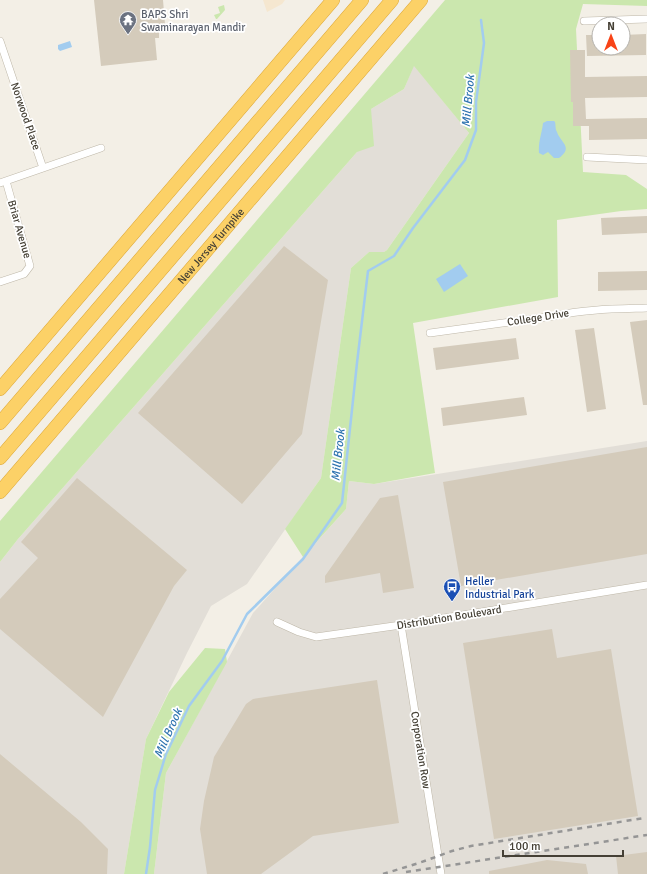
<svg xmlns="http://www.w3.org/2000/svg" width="647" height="874" font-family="Signika,sans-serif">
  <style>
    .commercial { fill: #f5e7d0 }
    .industrial { fill: #e2ded7 }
    .green { fill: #cbe7ae }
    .water { fill: #a2ccef }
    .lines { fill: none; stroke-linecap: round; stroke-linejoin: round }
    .stream { stroke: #a2ccef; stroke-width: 2.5 }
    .building { fill: #d4cbbb }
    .street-casing { stroke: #beb7a8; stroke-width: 8 }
    .highway-casing { stroke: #dca636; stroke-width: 14 }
    .street { stroke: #fff; stroke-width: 7 }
    .highway { stroke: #fcd167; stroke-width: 13 }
    .rail { stroke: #959595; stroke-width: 2.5; stroke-dasharray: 5 5; stroke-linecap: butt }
    .labels { text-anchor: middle; stroke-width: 3.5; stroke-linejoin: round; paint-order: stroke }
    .worship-label { font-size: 11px; fill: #5b616d; stroke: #fff; text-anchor: start }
    .street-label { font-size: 11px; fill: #454035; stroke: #fff }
    .transit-label { font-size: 11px; fill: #164399; stroke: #fff; text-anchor: start }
    .water-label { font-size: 12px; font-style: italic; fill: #2f74b0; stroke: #fff }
  </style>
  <rect width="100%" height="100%" fill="#f3efe6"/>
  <path class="commercial" d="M263 0H285L282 4 267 12Z"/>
  <path class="industrial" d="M414 65 469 133 387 250 384 252H369L351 268 321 478 247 584 211 606 187 653 146 739 124 874H0V562L18 539 357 152 371 109 404 89Z
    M647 441V874H154L166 773 253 613 346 509 349 481 374 484Z"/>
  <path class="green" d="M445 0H647V6L583 4 576 29 583 172 626 175 647 189V209L621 211 557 220 558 297 413 323 435 473 374 484 349 481 346 509 303 557 285 529 321 478 351 268 369 252H384L387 250 469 133 414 66 404 89 371 109 374 146 357 152 18 539 0 562V521Z
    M224 5 225 10 217 19H216L214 15 220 13 218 7Z
    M205 648 225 649 227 662 166 773 154 874H124L146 739 169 692Z"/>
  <path class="water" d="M70 41 72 47 60 51 58 49V45Z
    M547 121H554L555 122C556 126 555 129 557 132 560 142 574 147 559 158H554L548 152 543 155 539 153C538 142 542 133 543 123Z
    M460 264 468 276 444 292 436 279Z"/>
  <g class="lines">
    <path class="stream" d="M146 874 150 847 155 790 166 754 189 706 222 661 247 614 303 559 342 503 357 363 368 271 394 256 413 228 465 160 476 130V102L484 43 481 20"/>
  </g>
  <path class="building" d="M94 0H163L165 24H162L163 32H159V38H155L157 60 101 66Z
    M646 34V55L587 56 586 35H599V48H623V35Z
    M570 50H585V77L647 76V97L585 98 586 119 647 118V139L589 140V126H573V102H571Z
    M647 216V233L602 235 601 218Z
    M284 246 328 280 302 434 242 504 138 413Z
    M647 271V290L598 291V272Z
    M647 320V405H643L630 322Z
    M594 328 606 409 587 412 575 330Z
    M516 338 519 359 436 370 433 348Z
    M524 397 527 415 443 426 441 408Z
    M647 447V554L461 586 443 482Z
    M77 478 187 570 174 586 103 717 0 629V599L38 558 21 542Z
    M398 495 414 588 383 593 380 573 325 583V576L380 498Z
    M552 629 557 658 611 649 638 816 494 839 463 643Z
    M377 680 399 823 313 836 261 874H207L200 829 204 801 214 757 246 704 253 699Z
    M0 754 81 822 108 849 107 874H0Z
    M647 852V874H618L616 856Z
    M547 860 586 864 588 874H489V871Z"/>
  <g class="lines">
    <defs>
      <path id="street" d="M584 21 647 19
        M0 41 43 168
        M587 157 647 160
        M0 183 101 148
        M0 282 24 274 30 266 6 181
        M430 333 554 316C585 309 615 309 647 308
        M277 622 299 632 316 637 401 625 647 585
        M401 625 441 874"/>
      <g id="highway">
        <path d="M0 389 333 0"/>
        <path d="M0 423 362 0"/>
        <path d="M0 458 392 0"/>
        <path id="s1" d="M0 492 421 0"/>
      </g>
    </defs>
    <use href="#street" class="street-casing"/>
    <use href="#highway" class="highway-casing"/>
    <use href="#street" class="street"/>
    <use href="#highway" class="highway"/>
    <path class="rail" d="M406 872 647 835
      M383 874 419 863 452 851 471 846 644 818"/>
  </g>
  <defs>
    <symbol id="temple-pin" viewBox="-11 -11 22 30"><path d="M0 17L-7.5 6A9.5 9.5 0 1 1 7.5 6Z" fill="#6b7280" stroke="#fff"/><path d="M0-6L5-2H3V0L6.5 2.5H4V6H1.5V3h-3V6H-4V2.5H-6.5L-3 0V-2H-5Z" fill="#fff"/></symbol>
    <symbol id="bus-pin" viewBox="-11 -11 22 30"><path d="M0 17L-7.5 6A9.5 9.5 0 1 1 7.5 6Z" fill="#1a4fb4" stroke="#fff"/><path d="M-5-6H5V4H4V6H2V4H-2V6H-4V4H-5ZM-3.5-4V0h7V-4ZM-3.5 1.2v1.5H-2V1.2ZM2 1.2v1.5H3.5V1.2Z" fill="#fff"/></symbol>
  </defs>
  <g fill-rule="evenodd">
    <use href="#temple-pin" x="118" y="10" width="20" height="27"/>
    <use href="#bus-pin" x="442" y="577" width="20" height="27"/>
  </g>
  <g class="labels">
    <g class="worship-label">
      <text x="141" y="18">BAPS Shri<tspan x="141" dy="13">Swaminarayan Mandir</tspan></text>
    </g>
    <g class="street-label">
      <text transform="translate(26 116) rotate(71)" y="4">Norwood Place</text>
      <text transform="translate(20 229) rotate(74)" y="4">Briar Avenue</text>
      <text dy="4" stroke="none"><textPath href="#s1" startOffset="324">New Jersey Turnpike</textPath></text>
      <text transform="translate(538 317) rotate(-9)" y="4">College Drive</text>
      <text transform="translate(449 617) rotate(-9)" y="4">Distribution Boulevard</text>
      <text transform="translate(421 750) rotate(81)" y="4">Corporation Row</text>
    </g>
    <g class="transit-label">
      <text x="465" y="585">Heller<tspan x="465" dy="13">Industrial Park</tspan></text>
    </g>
    <g class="water-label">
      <text transform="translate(468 101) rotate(-85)" y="4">Mill Brook</text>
      <text transform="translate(338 455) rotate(-84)" y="4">Mill Brook</text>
      <text transform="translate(168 733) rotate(-66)" y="4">Mill Brook</text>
    </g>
  </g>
  <g transform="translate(611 36)"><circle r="19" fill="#ffffff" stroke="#b5b3ae"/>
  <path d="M0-3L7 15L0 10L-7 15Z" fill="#f84317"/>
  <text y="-6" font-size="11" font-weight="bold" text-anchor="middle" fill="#454035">N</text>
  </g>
  <path d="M503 850v6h120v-6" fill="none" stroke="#454035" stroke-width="2"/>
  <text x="509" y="850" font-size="12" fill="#454035" stroke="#ffffff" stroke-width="3" paint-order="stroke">100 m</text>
</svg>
